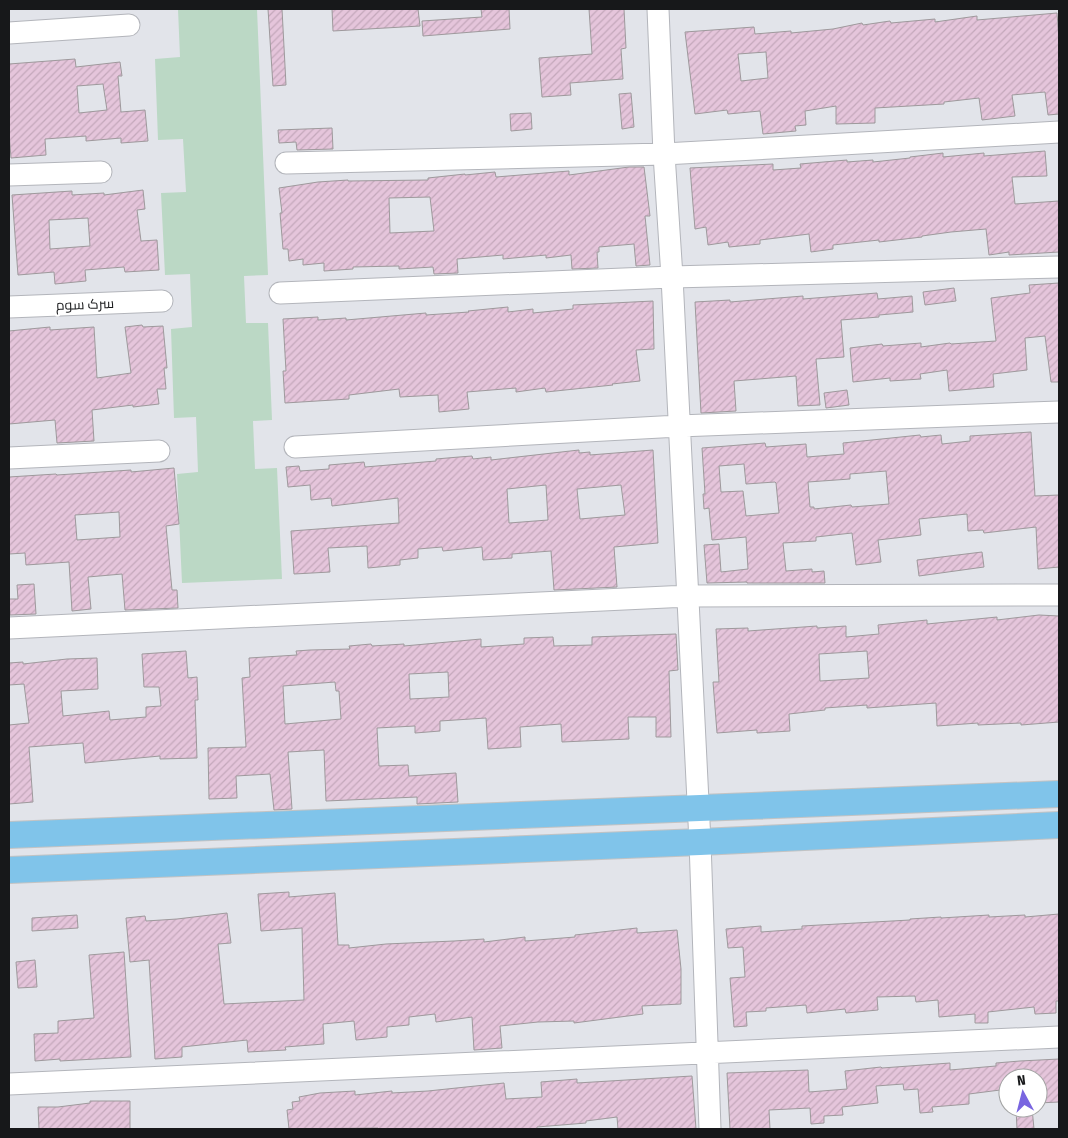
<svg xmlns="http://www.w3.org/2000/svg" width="1068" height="1138" font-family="'Fira Sans Condensed',Cairo,sans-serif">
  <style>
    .green { fill: #bbd8c5 }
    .building { fill: url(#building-hatch); stroke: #9e999c; fill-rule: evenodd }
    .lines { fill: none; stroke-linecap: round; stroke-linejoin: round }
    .minor-casing { stroke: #b3b5bb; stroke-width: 23 }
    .major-casing { stroke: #c3c3c3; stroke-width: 28 }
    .minor { stroke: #fff; stroke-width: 21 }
    .major { stroke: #80c4ea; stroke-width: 26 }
    .labels { text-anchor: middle; stroke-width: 4; stroke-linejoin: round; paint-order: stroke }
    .street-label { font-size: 14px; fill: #17181a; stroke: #fff }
  </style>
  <defs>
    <pattern id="building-hatch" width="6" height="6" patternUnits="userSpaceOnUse" patternTransform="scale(1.25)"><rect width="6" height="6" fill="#e5c5db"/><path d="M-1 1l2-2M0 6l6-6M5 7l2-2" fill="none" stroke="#c4a8bb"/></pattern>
  </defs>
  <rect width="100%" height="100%" fill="#e2e4ea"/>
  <path class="green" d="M178 9H257L268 275 244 276 246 323H268L272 420 253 421 255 469 277 468 282 579 182 583 177 474 198 472 196 417 174 418 171 329 192 327 190 274 165 275 161 193 186 192 183 139 158 140 155 59 180 57Z"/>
  <path class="building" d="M268 9H282L286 85 273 86Z
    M332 9H418L420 26 333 31Z
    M481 9H509L510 29 423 36 422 21 482 17Z
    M589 9H624L626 48 621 49 623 79 570 83 571 95 542 97 539 58 592 54Z
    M1057 13 1059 40V114L1048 115 1045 92 1012 95 1015 116 982 120 979 98 944 102V104L875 108V123L836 124V106L805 111 806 125 795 126 796 131 763 134 760 111 728 114 727 110 695 114 685 32 754 27 755 34 791 31V33L833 29 862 23 863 25 890 21 891 23 935 19V22L977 16V20ZM766 52 768 78 741 81 738 54Z
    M75 59 76 67 120 62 122 76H118L121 112 145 110 148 141 121 143V138L86 141V136L45 139 46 155 11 158 9 133V64ZM103 84 107 110 79 113 77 86Z
    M631 93 634 127 622 129 619 94Z
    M531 113 532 129 511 131 510 114Z
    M332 128 333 149 297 150 296 142 279 143 278 130Z
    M1045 151 1047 176 1012 177 1015 204 1059 201V252L1009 255V252L989 255 986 229 951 232 922 236V237L879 242V240L833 245V249L811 252 809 234 760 240V244L729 247 728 242 708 245 706 227 695 229 690 168 773 164V170L801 168 800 164 847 160V162L873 160V162L910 158V157L943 153V157L984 153V156Z
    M629 167H644L650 216H645L650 265 636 266 634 244 599 247V252H597L598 268 572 269 571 255 546 258V255L503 259V255L457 259 458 273 434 274 433 267 399 269V266L353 267V269L324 271V263L303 265V259L289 261 288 249H283L280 213H282L279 188 318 182 348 180V181L428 180V178L465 174V175L495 172 496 177 569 171V175ZM430 197 434 231 390 233 389 198Z
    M143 190 145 209 137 210 141 241 157 240 159 270 125 272 124 267 85 270 86 281 55 284 54 272 18 275 12 195 72 191V195L104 193V195ZM88 218 90 246 50 249 49 220Z
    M1059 283V382H1051L1045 336 1025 338 1027 370 993 374 994 387 949 391 947 370 920 374 921 379 890 381V378L853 382 850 348 882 344 883 346 921 343V347L950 343 951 344 996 341 991 298 1030 293 1029 285Z
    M954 288 956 301 925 305 923 292Z
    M877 293 878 299 912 296 913 312 879 315V317L841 320 844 357 816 359 820 405 798 406 796 376 734 381 736 411 701 413 695 302 730 300V302L803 296V299Z
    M653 301 654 349 636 350 640 381 612 384 613 385 546 392 545 388 516 392V388L467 392 469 409 439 412 438 395 400 397 399 389 349 395V399L285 403 283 371H286L283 319 318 317V320L346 318V320L426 313V315L469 312 468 311 508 307V312L533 309V313L573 309V305Z
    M142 325 143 327 163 326 167 368H164L166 389H157L159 404 133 407V405L92 410 94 441 57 443 55 420 9 424V331L50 327V330L94 327 97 378 131 373 125 327Z
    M847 390 849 405 826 408 824 393Z
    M1031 432 1035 496 1059 495V567L1038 569 1036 527 984 533 983 530 968 531 967 514 919 519 921 535 878 540 881 562 856 565 852 533 816 537V541L783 543 786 571 812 569V572L824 571 825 583H747V582L707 583 704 545 719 544 721 572 748 569 746 537 712 540 709 508 704 509 703 494H705L702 448 765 443 766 447 806 444 807 457 844 454 843 443 920 435 921 437 941 435 942 444 970 441V436ZM744 464 746 484 775 482 776 483 779 513 746 516 743 491 721 492 719 466ZM886 471 889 504 852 507 851 505 814 509V507H810L808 482 850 479V474Z
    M579 450V453L590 452V455L653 450 658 543 614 547 617 587 554 590 551 551 512 554V558L483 560 482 547 443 551 442 547 418 549V558L400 560V565L368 568 367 546 328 548 330 572 294 574 291 531 399 523 398 498 332 506 331 498 311 500 310 485 288 487 286 467 299 466 300 471 329 469V465L364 462 365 467 436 461V459L459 457 472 456 473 459 491 457V460ZM546 485 548 520 509 523 507 489ZM621 485 625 515 580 519 577 489Z
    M174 468 179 524 166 526 172 590H177L178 608 125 610 122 574 88 577 91 609 72 611 69 562 26 565 25 553 9 554V477L56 474 57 475 131 470V472ZM119 512 120 537 77 540 75 515Z
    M982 552 984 567 919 576 917 560Z
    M34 584 36 614 10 615 9 599H18L17 585Z
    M1039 615 1059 616V722L1021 725V723L978 725V723L937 726 936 703 867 708V705L825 708V710L789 714 790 731 757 733V730L717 733 713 682H719L716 629 748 628V631L817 626V628L846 626V637L879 634 878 625 927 620V624L997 617V620ZM867 651 869 678 820 681 819 654Z
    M676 634 678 670 669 671 671 737H656V717H628L629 739 562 742 561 724 520 727 521 747 488 749 486 718 440 721V731L415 733V726L377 728 379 766 408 765 409 776 456 773 458 802 417 804V797L326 801 324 750 288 752 292 809 274 810 270 774 236 776 237 798 209 799 208 748 246 747 242 678 250 677 249 658 297 655 296 651 310 650 350 649 349 646 371 644 372 646 404 644V646L481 639V647L524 644V638L553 637 554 646 592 645V637ZM448 672 449 697 410 699 409 674ZM335 682 336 691H339L341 719 285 724 283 686Z
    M186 651 188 678 197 677 198 700H195L197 758 160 759V756L85 763 83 743 29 747 33 802 9 804V725L29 723 24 684 9 685V663L23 662V664L67 659 97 658 98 689 61 691 63 716 109 711 110 720 146 717V707L161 706 159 687H144L142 654Z
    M289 892V897L335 893 338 945H349V948L386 944 454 941 484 939V942L525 937V941L575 937V935L637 928V933L677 930 681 969V1004L642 1006 643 1014 574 1023V1021L538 1022 500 1026 502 1048 474 1050 472 1017 436 1022 435 1014 409 1017V1025L387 1027V1037L356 1040 354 1021 323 1024 324 1044 285 1047 286 1050 248 1052 247 1040 182 1047V1057L155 1059 149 960 130 962 126 918 145 916 146 921 177 919 227 913 231 943 218 944 224 1004 304 1000 302 928 261 931 258 894Z
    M1059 914V1001H1056V1013L1035 1014 1034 1007 988 1012V1023H975V1014L939 1017 938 1000 916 1002 915 996 877 997 878 1010 846 1013 845 1009 807 1013 806 1005 766 1008V1011L746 1012 747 1026 734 1027 730 978 745 977 743 947 728 948 726 929 761 926V932L802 929V926L910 920V919L941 917V918L989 915V917L1025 915V917Z
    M77 915 78 928 32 931V918Z
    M124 952 131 1057 60 1061V1059L35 1061 34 1034 58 1033V1021L94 1018 89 955Z
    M35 960 37 987 18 988 16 962Z
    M1059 1059V1102L1038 1103V1078H1008V1089L969 1094V1104L932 1107 933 1112 920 1113 918 1089 904 1090 903 1084 876 1086 878 1103 842 1107 843 1115 824 1116V1123L811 1124 810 1108 769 1110 770 1129H730L727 1073 808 1070 809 1092 847 1089 845 1071 881 1067 882 1068 950 1063V1070L996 1066V1063L1020 1061Z
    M692 1076 696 1129H618L617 1117 586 1121V1123L537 1127V1129H378V1128L289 1129 287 1110 293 1109 292 1102 300 1101 299 1097 320 1093 355 1091V1095L392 1091V1093L428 1091 504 1083 506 1099 542 1097 541 1082 577 1079V1083Z
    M90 1101H130V1129H39L38 1107H58L90 1103Z
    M1016 1108H1032L1034 1129H1017Z"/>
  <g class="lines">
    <defs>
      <path id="minor" d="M658 9 664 154 672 277 700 842 710 1129
        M9 33 129 25
        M286 163 664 154 1059 132
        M9 175 101 172
        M280 293 672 277 1059 267
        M9 307 162 301
        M295 447 679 426 1059 412
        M9 458 159 451
        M9 628 688 596 1059 595
        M9 1084 1059 1037"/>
      <path id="major" d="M9 835 1059 794
        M9 870 700 842 1059 825"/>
    </defs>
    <use href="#minor" class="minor-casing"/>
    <use href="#major" class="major-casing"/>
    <use href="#minor" class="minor"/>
    <use href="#major" class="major"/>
  </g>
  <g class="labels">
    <g class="street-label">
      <text transform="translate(85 304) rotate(-2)" y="5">سرک سوم</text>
    </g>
  </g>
  <rect width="1068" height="1138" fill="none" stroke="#17181a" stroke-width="20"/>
  <g transform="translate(1023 1093) rotate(353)"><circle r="24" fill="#ffffff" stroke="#a2a3a3"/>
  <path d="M0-4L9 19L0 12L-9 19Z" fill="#7965e0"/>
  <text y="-8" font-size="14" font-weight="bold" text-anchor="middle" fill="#17181a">N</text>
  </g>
</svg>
